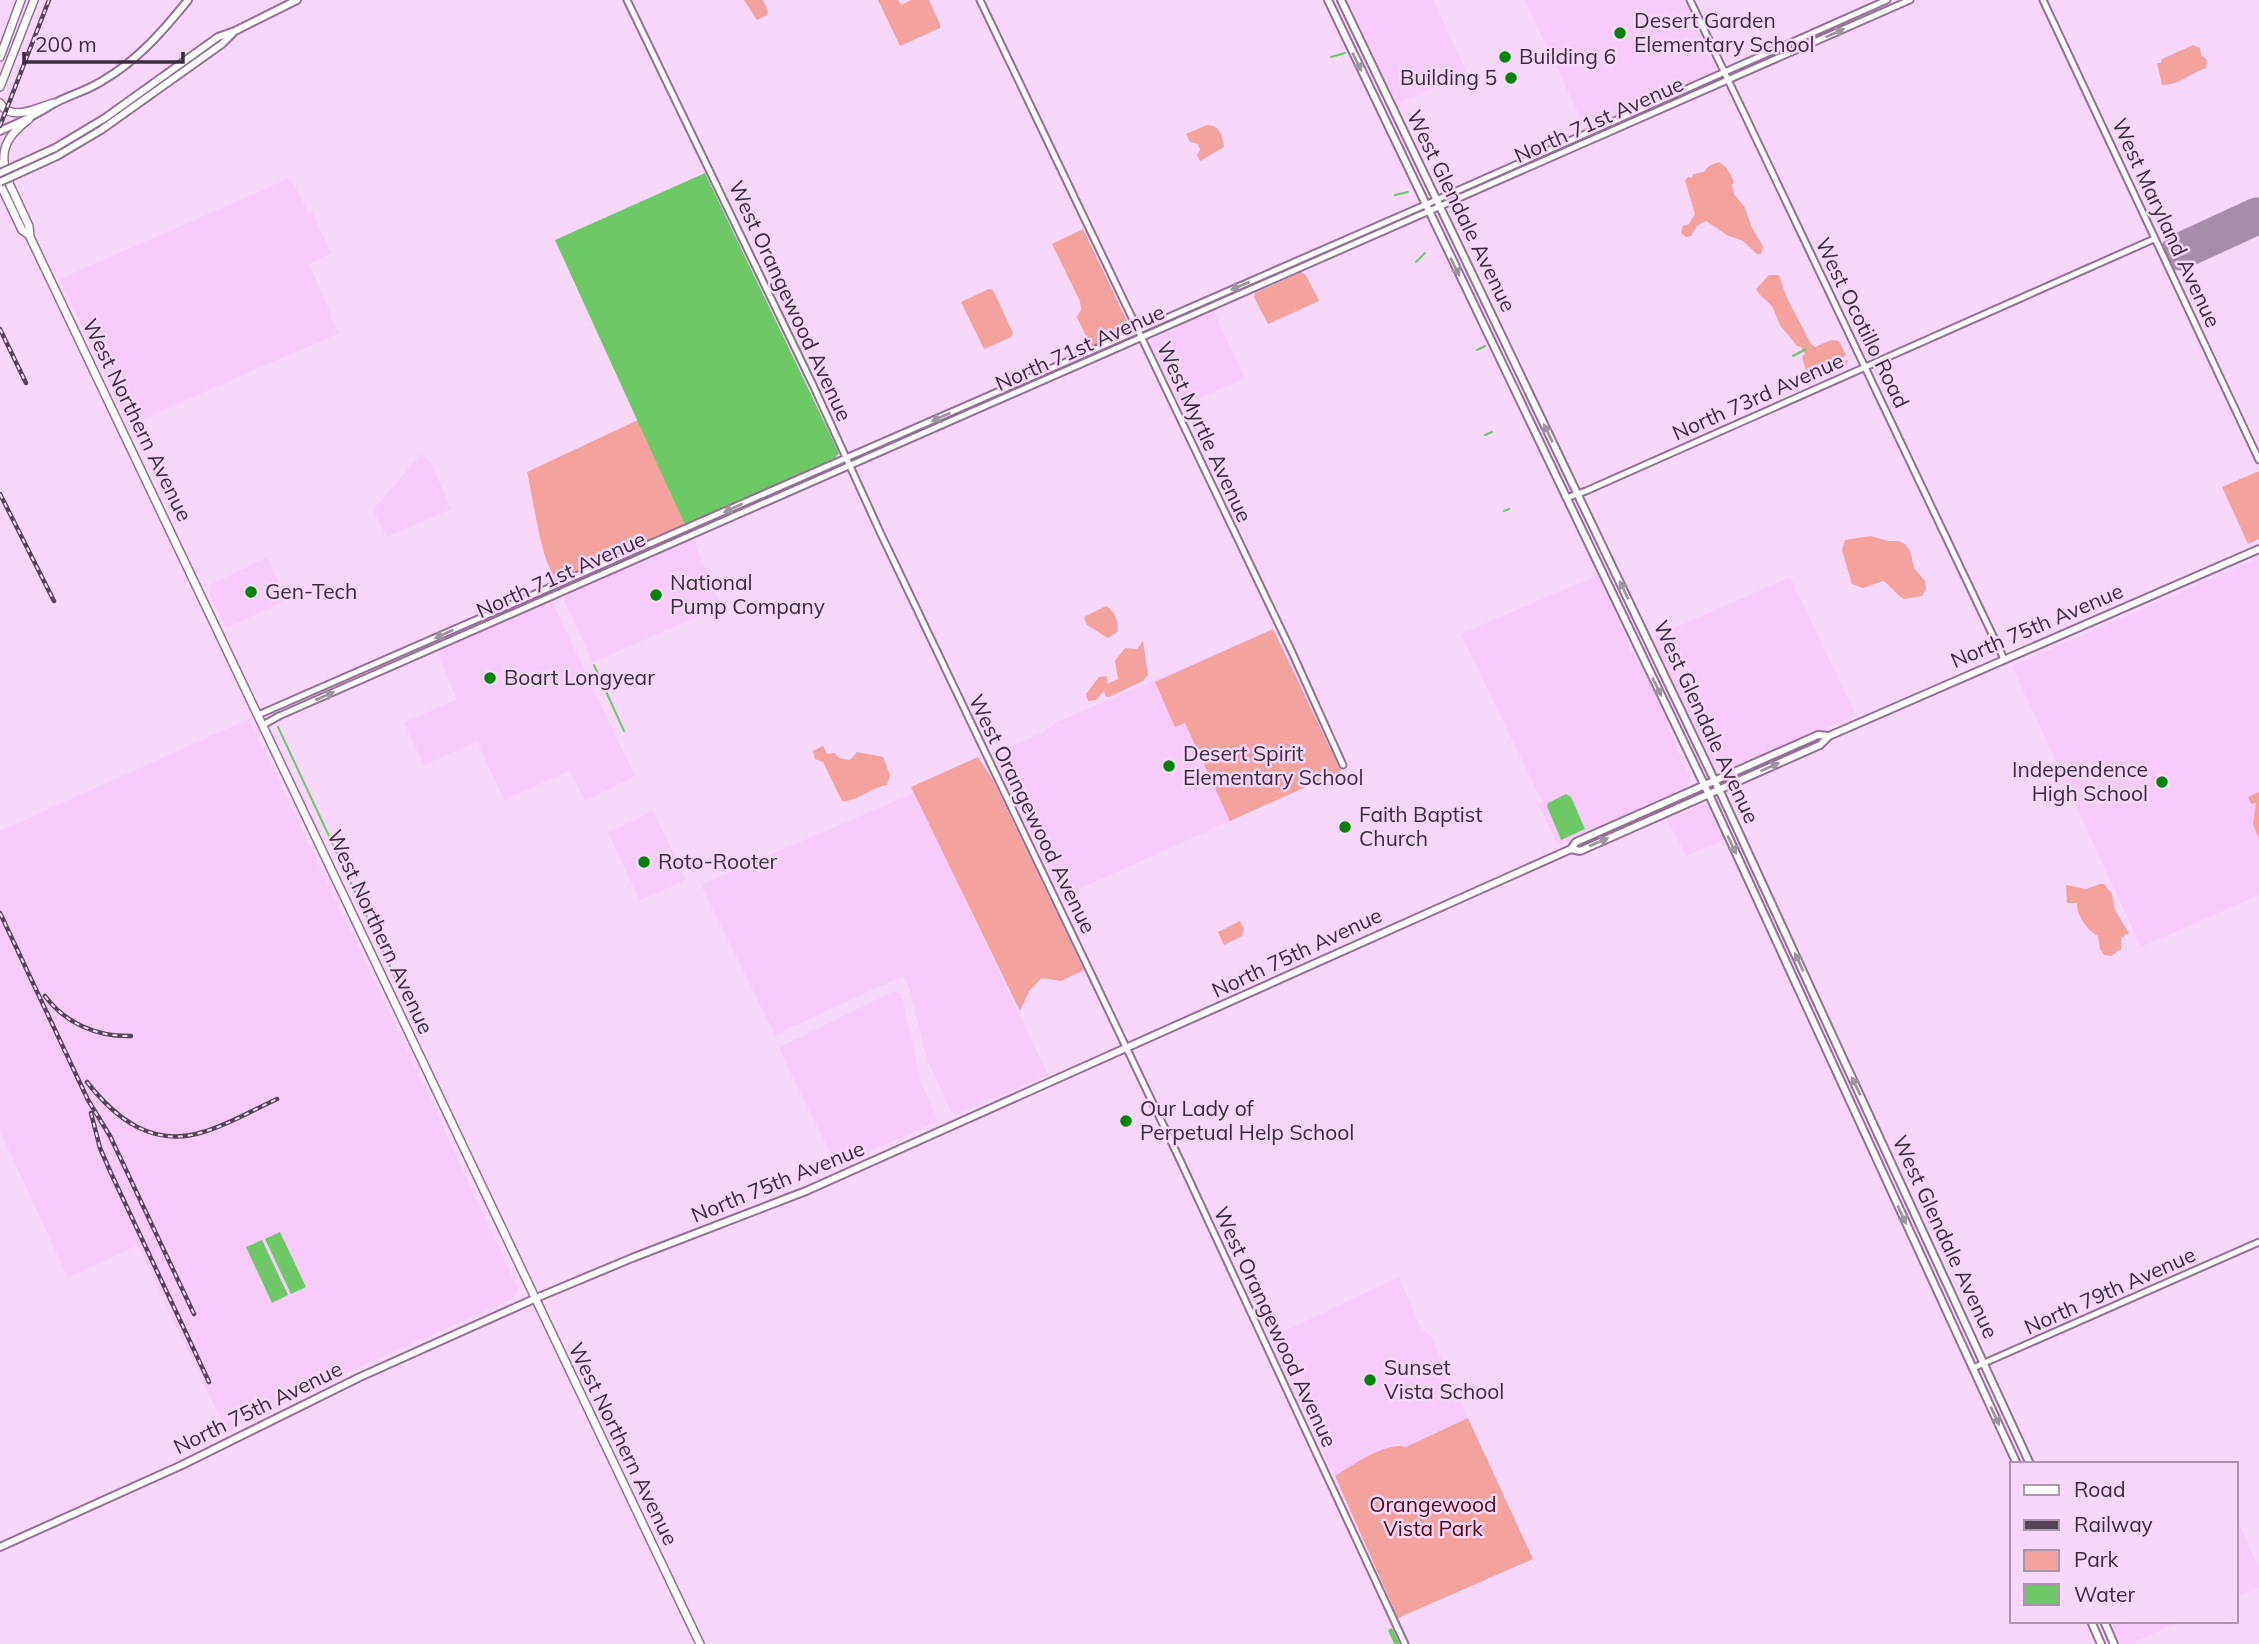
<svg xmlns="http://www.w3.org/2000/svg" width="2259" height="1644" font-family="Mulish,sans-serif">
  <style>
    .built { fill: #f8cbfd }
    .green { fill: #f3a29e }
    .water { fill: #6cc966 }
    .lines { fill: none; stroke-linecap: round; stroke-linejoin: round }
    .stream { stroke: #6cc966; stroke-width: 2 }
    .canal { stroke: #6cc966; stroke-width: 5 }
    .runway { stroke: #a68ea9; stroke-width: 37 }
    .tertiary-casing { stroke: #947098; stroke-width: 9 }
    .secondary-casing { stroke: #947098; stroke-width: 10 }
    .primary-casing { stroke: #947098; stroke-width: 10 }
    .trunk-casing { stroke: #947098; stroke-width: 10 }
    .tertiary { stroke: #fff; stroke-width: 5 }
    .secondary { stroke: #fff; stroke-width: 6 }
    .primary { stroke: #fff; stroke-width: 7 }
    .trunk { stroke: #fff; stroke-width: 7 }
    .rail-casing { stroke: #554458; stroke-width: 4.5 }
    .rail { stroke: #f7d7fa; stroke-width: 2; stroke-dasharray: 5; stroke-linecap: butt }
    .secondary-bridge-casing { stroke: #947098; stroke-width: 10; stroke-linecap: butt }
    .secondary-bridge { stroke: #fff; stroke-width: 6 }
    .oneway { fill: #9d969e }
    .poi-dot { fill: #018404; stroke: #f7d7fa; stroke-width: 2.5 }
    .labels { text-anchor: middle; stroke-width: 5; stroke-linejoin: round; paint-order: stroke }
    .poi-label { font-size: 21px; fill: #3b2c3d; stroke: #f7d7fa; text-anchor: start }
    .street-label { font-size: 21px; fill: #3b2c3d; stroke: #f7d7fa }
    .park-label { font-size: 21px; fill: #59030e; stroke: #f7d7fa }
  </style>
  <rect width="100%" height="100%" fill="#f7d7fa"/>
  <path class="built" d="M1347 0H1433L1467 73 1397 104Z
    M1525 0H1684L1715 67V72L1586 130Z
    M290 178 309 213 312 212 331 253 309 264 339 333 129 425 60 279Z
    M2254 197 2259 208V225L2174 262 2163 237Z
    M1213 310 1245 378 1181 406 1153 348 1152 340Z
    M421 454 431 462 451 509 387 537 373 510Z
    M692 538 722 606 593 662 564 600 566 594Z
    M267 557 287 600 226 628 210 594 209 588 212 584Z
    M2259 558V895L2141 947 2012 666Z
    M1598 575 1631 651 1643 669 1661 707 1668 728 1691 780 1687 786 1558 845 1538 804 1542 801 1461 634Z
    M1790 577 1856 715 1793 743 1720 770 1713 765 1652 638Z
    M547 603 553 604 635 776 585 801 570 770 504 800 477 742 424 765 404 723 457 699 439 657 440 649Z
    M1273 629 1341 771 1061 897 995 759 999 752 1041 733 1057 722Z
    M249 719 402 1039 519 1291 512 1299 337 1377 228 1431 212 1401 138 1245 68 1278 0 1131V831Z
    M914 793 1048 1075 956 1114 951 1112 928 1061 910 991 904 975 775 1035 703 889V884L707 882Z
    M1705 804 1710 808 1724 840 1686 856 1667 819Z
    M653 811 685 878 682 882 640 900 608 833Z
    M894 991 901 994 921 1082 936 1116V1122L837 1166 780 1051V1047Z
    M1399 1277 1421 1329 1431 1336 1468 1418 1406 1447 1398 1444 1389 1447 1358 1462 1335 1476 1271 1343 1272 1337Z
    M2236 1517 2259 1568V1587L2236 1597Z
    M2109 1621H2181L2130 1644H2120Z"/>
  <path class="green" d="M744 0H763L768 11 767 15 757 20Z
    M878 0H898L901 5 911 0H929L940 24V28L900 46Z
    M2193 45 2200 48 2201 55 2207 60 2206 68C2190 73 2180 85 2162 85L2157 63H2161L2162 59Z
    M1207 125C1219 124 1223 136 1224 147L1200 161 1197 155 1200 150 1198 144 1190 142 1186 134Z
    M1719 162 1726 167 1734 181 1732 185 1734 194 1745 208 1752 228 1763 246 1761 254H1757L1743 241 1727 235 1706 221 1697 226 1691 236 1686 237 1681 233 1683 226 1689 224 1695 214 1685 180 1688 177 1692 178 1693 174 1704 172 1709 166Z
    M1083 229 1129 325 1124 332 1091 347 1077 317 1081 310 1080 301 1052 244Z
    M1301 272 1306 275 1319 301 1268 324 1254 297 1255 293Z
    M1769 275H1779L1786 296 1811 344 1815 347 1831 340 1839 341 1846 355 1842 359 1845 361 1848 360 1846 366C1842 367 1814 377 1812 377 1810 376 1809 375 1807 374L1802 357 1805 354 1801 347 1797 346 1780 325 1772 306 1760 295 1756 289Z
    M989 289 993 290 1013 333 1011 337 984 349 961 302Z
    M638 420 685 525 562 578 557 579C541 565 533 495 527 472Z
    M2259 471V539L2248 544 2222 487Z
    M1871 536 1888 541H1899L1905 544 1910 551 1914 568 1925 581 1926 589 1922 596 1904 599C1895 594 1890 584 1883 581L1863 588 1852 584 1842 550 1845 540Z
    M1106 606C1115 611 1119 622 1117 632L1108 638 1087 625 1084 617Z
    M1273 629 1341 771 1230 821 1185 723 1175 727 1155 682Z
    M1143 641 1148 675 1143 681 1109 697 1105 696 1104 691 1096 700 1088 701 1086 694 1099 677 1107 676V684L1118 679 1115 661 1125 648 1137 649Z
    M823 746 827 754 835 753 839 758 850 760 857 752 883 757 890 775 887 785C870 788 856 802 842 801L823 762 815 759 813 751Z
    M978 757 993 780 1084 970 1061 981 1042 978 1029 991 1020 1011 911 787Z
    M2259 792V839L2253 824 2256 803 2251 804 2248 797Z
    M2100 884H2104L2112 894 2115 910 2129 933 2121 938V949L2111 956 2104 955 2100 949 2098 936C2087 930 2076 914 2077 903H2067L2066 885 2086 889Z
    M1240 921 1244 929 1242 936 1224 945 1218 932Z
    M1468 1418 1533 1559 1398 1618 1335 1476C1352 1466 1386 1441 1406 1447Z"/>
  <path class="water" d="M705 173 839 453 835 458 685 525 555 240Z
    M1566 794 1571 797 1585 829 1561 840 1547 806 1548 803Z
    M280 1232 306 1287 291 1294 265 1239Z
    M262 1240 288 1295 272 1303 246 1247Z"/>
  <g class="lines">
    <path class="stream" d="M1331 57 1345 53
      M1395 195 1408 192
      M1416 262 1425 253
      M1477 350 1485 346
      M1793 356 1806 349
      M1485 435 1492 432
      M1504 511 1509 509
      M594 665 624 731
      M278 727 401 990"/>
    <path class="canal" d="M1391 1631 1397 1644"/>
    <path class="runway" d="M2179 252 2257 216"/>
    <defs>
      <path id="tertiary" d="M627 0 813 385 880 532 1180 1160 1405 1644
        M980 0 1291 650 1343 765
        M1690 0 2004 659
        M2043 0 2259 460
        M1566 498 1586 491 2154 239
        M258 715 1425 205 1887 0
        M263 725 279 716 1910 0
        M1973 1368 2259 1242"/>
      <path id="secondary" d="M1328 0 1712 801 2017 1464
        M1341 0 1722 796 2030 1464
        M0 131C19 123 36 115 53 104 69 95 87 91 102 81 137 61 163 31 188 0
        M55 148 105 118 218 37 235 31 297 0
        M57 156 101 130 222 44 233 33
        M1571 849 1580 851 1820 745 1829 736 2259 549
        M0 1547 182 1465 360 1377 534 1299 632 1258 806 1191 1571 849 1576 842 1818 735 1829 736
        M2091 1621 2101 1644
        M2104 1621 2114 1644"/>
      <path id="primary" d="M0 164 29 226 30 237 700 1644
        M5 168C0 145 12 132 29 119
        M0 184 22 230 29 235"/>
      <path id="trunk" d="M0 57 21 0
        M0 87 34 0
        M0 103C11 123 37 107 54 103"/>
    </defs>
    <use href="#tertiary" class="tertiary-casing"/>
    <use href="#secondary" class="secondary-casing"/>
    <use href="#primary" class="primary-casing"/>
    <use href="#trunk" class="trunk-casing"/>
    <use href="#tertiary" class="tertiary"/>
    <use href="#secondary" class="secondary"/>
    <use href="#primary" class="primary"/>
    <use href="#trunk" class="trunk"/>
    <defs>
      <path id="rail" d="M0 126 49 0
        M0 329 26 383
        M0 494 54 601
        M0 913 88 1100 110 1136 194 1314
        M45 996C65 1023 97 1037 131 1036
        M87 1082C116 1119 153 1148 203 1132 228 1125 253 1110 277 1099
        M91 1113 100 1148 110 1171 209 1382"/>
    </defs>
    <use href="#rail" class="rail-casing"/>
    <use href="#rail" class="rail"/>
    <defs>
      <path id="secondary-bridge" d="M0 173 55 148
        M0 182 57 156"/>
    </defs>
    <use href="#secondary-bridge" class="secondary-bridge-casing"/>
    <use href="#secondary-bridge" class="secondary-bridge"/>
  </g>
  <defs><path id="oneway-solid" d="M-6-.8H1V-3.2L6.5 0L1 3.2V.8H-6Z" transform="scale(1.75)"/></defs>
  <g class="oneway">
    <use href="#oneway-solid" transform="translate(1835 33) rotate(-24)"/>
    <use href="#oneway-solid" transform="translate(1357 62) rotate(64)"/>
    <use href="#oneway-solid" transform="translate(1455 267) rotate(64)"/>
    <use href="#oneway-solid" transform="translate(1240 286) rotate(157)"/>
    <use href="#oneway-solid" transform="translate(941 417) rotate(156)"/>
    <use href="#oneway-solid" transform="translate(1548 433) rotate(-116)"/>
    <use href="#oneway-solid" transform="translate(733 508) rotate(156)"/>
    <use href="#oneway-solid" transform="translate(1624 590) rotate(-116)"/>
    <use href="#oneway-solid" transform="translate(444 634) rotate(156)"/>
    <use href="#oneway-solid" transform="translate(1657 687) rotate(64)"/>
    <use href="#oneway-solid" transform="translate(325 696) rotate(-23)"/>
    <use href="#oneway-solid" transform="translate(1770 767) rotate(-24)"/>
    <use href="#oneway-solid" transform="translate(1599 842) rotate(-23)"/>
    <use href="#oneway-solid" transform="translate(1732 845) rotate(65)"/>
    <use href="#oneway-solid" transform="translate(1799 962) rotate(-115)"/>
    <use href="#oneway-solid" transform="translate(1856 1086) rotate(-115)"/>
    <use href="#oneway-solid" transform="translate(1902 1215) rotate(65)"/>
    <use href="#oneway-solid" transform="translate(1995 1416) rotate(65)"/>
  </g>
  <g class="poi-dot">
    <circle cx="1620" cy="33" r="7"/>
    <circle cx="1505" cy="57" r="7"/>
    <circle cx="1511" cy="78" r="7"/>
    <circle cx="251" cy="592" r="7"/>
    <circle cx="656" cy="595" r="7"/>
    <circle cx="490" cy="678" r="7"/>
    <circle cx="1169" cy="766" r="7"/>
    <circle cx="2162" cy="782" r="7"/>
    <circle cx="1345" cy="827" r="7"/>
    <circle cx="644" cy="862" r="7"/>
    <circle cx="1126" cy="1121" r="7"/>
    <circle cx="1370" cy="1380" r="7"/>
  </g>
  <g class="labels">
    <g class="poi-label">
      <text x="1634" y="28">Desert Garden<tspan x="1634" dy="24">Elementary School</tspan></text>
      <text x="1519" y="64">Building 6</text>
      <text x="1497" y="85" text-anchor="end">Building 5</text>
      <text x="670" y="590">National<tspan x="670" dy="24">Pump Company</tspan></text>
      <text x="265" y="599">Gen-Tech</text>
      <text x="504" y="685">Boart Longyear</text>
      <text x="1183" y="761">Desert Spirit<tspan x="1183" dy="24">Elementary School</tspan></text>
      <text x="2148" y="777" text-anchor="end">Independence<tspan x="2148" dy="24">High School</tspan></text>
      <text x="1359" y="822">Faith Baptist<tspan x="1359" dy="24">Church</tspan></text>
      <text x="658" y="869">Roto-Rooter</text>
      <text x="1140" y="1116">Our Lady of<tspan x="1140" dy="24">Perpetual Help School</tspan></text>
      <text x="1384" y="1375">Sunset<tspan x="1384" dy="24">Vista School</tspan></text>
    </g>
    <g class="street-label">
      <text transform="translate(1599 120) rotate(-24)" y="7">North 71st Avenue</text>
      <text transform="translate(1461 211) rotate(64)" y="7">West Glendale Avenue</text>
      <text transform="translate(2166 223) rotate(65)" y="7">West Maryland Avenue</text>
      <text transform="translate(790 301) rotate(65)" y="7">West Orangewood Avenue</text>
      <text transform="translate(1862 323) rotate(64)" y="7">West Ocotillo Road</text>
      <text transform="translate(1080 348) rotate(-24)" y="7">North 71st Avenue</text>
      <text transform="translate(1758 397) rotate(-24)" y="7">North 73rd Avenue</text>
      <text transform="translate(137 420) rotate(64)" y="7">West Northern Avenue</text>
      <text transform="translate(1204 432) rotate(65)" y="7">West Myrtle Avenue</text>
      <text transform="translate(561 575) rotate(-24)" y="7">North 71st Avenue</text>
      <text transform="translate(2037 626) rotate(-23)" y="7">North 75th Avenue</text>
      <text transform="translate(1706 722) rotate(65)" y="7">West Glendale Avenue</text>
      <text transform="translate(1032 814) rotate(64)" y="7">West Orangewood Avenue</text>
      <text transform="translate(380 932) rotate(65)" y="7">West Northern Avenue</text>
      <text transform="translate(1297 953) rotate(-25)" y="7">North 75th Avenue</text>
      <text transform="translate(778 1182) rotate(-22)" y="7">North 75th Avenue</text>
      <text transform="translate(1945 1237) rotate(65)" y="7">West Glendale Avenue</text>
      <text transform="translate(2110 1291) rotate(-24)" y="7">North 79th Avenue</text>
      <text transform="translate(1275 1327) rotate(65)" y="7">West Orangewood Avenue</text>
      <text transform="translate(258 1408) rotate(-26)" y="7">North 75th Avenue</text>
      <text transform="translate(623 1444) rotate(64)" y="7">West Northern Avenue</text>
    </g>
    <g class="park-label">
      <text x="1433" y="1512">Orangewood<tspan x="1433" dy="24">Vista Park</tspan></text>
    </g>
  </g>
  <rect x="2010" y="1462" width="228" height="161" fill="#f7d7fa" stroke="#ac93ae" stroke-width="2"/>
  <rect x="2024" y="1485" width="35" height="10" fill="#ffffff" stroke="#ac93ae" stroke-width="2"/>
  <text x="2074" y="1497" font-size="21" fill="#3b2c3d">Road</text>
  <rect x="2024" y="1520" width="35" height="10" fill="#554458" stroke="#ac93ae" stroke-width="2"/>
  <text x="2074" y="1532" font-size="21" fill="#3b2c3d">Railway</text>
  <rect x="2024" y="1550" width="35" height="21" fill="#f3a29e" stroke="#ac93ae" stroke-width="2"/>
  <text x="2074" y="1567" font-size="21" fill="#3b2c3d">Park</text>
  <rect x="2024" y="1584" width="35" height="21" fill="#6cc966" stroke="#ac93ae" stroke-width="2"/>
  <text x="2074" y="1602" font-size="21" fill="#3b2c3d">Water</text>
  <path d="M24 52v10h159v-10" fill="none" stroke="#3b2c3d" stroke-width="3.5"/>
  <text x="35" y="52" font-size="21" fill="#3b2c3d" stroke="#f7d7fa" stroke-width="5" paint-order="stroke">200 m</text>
</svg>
